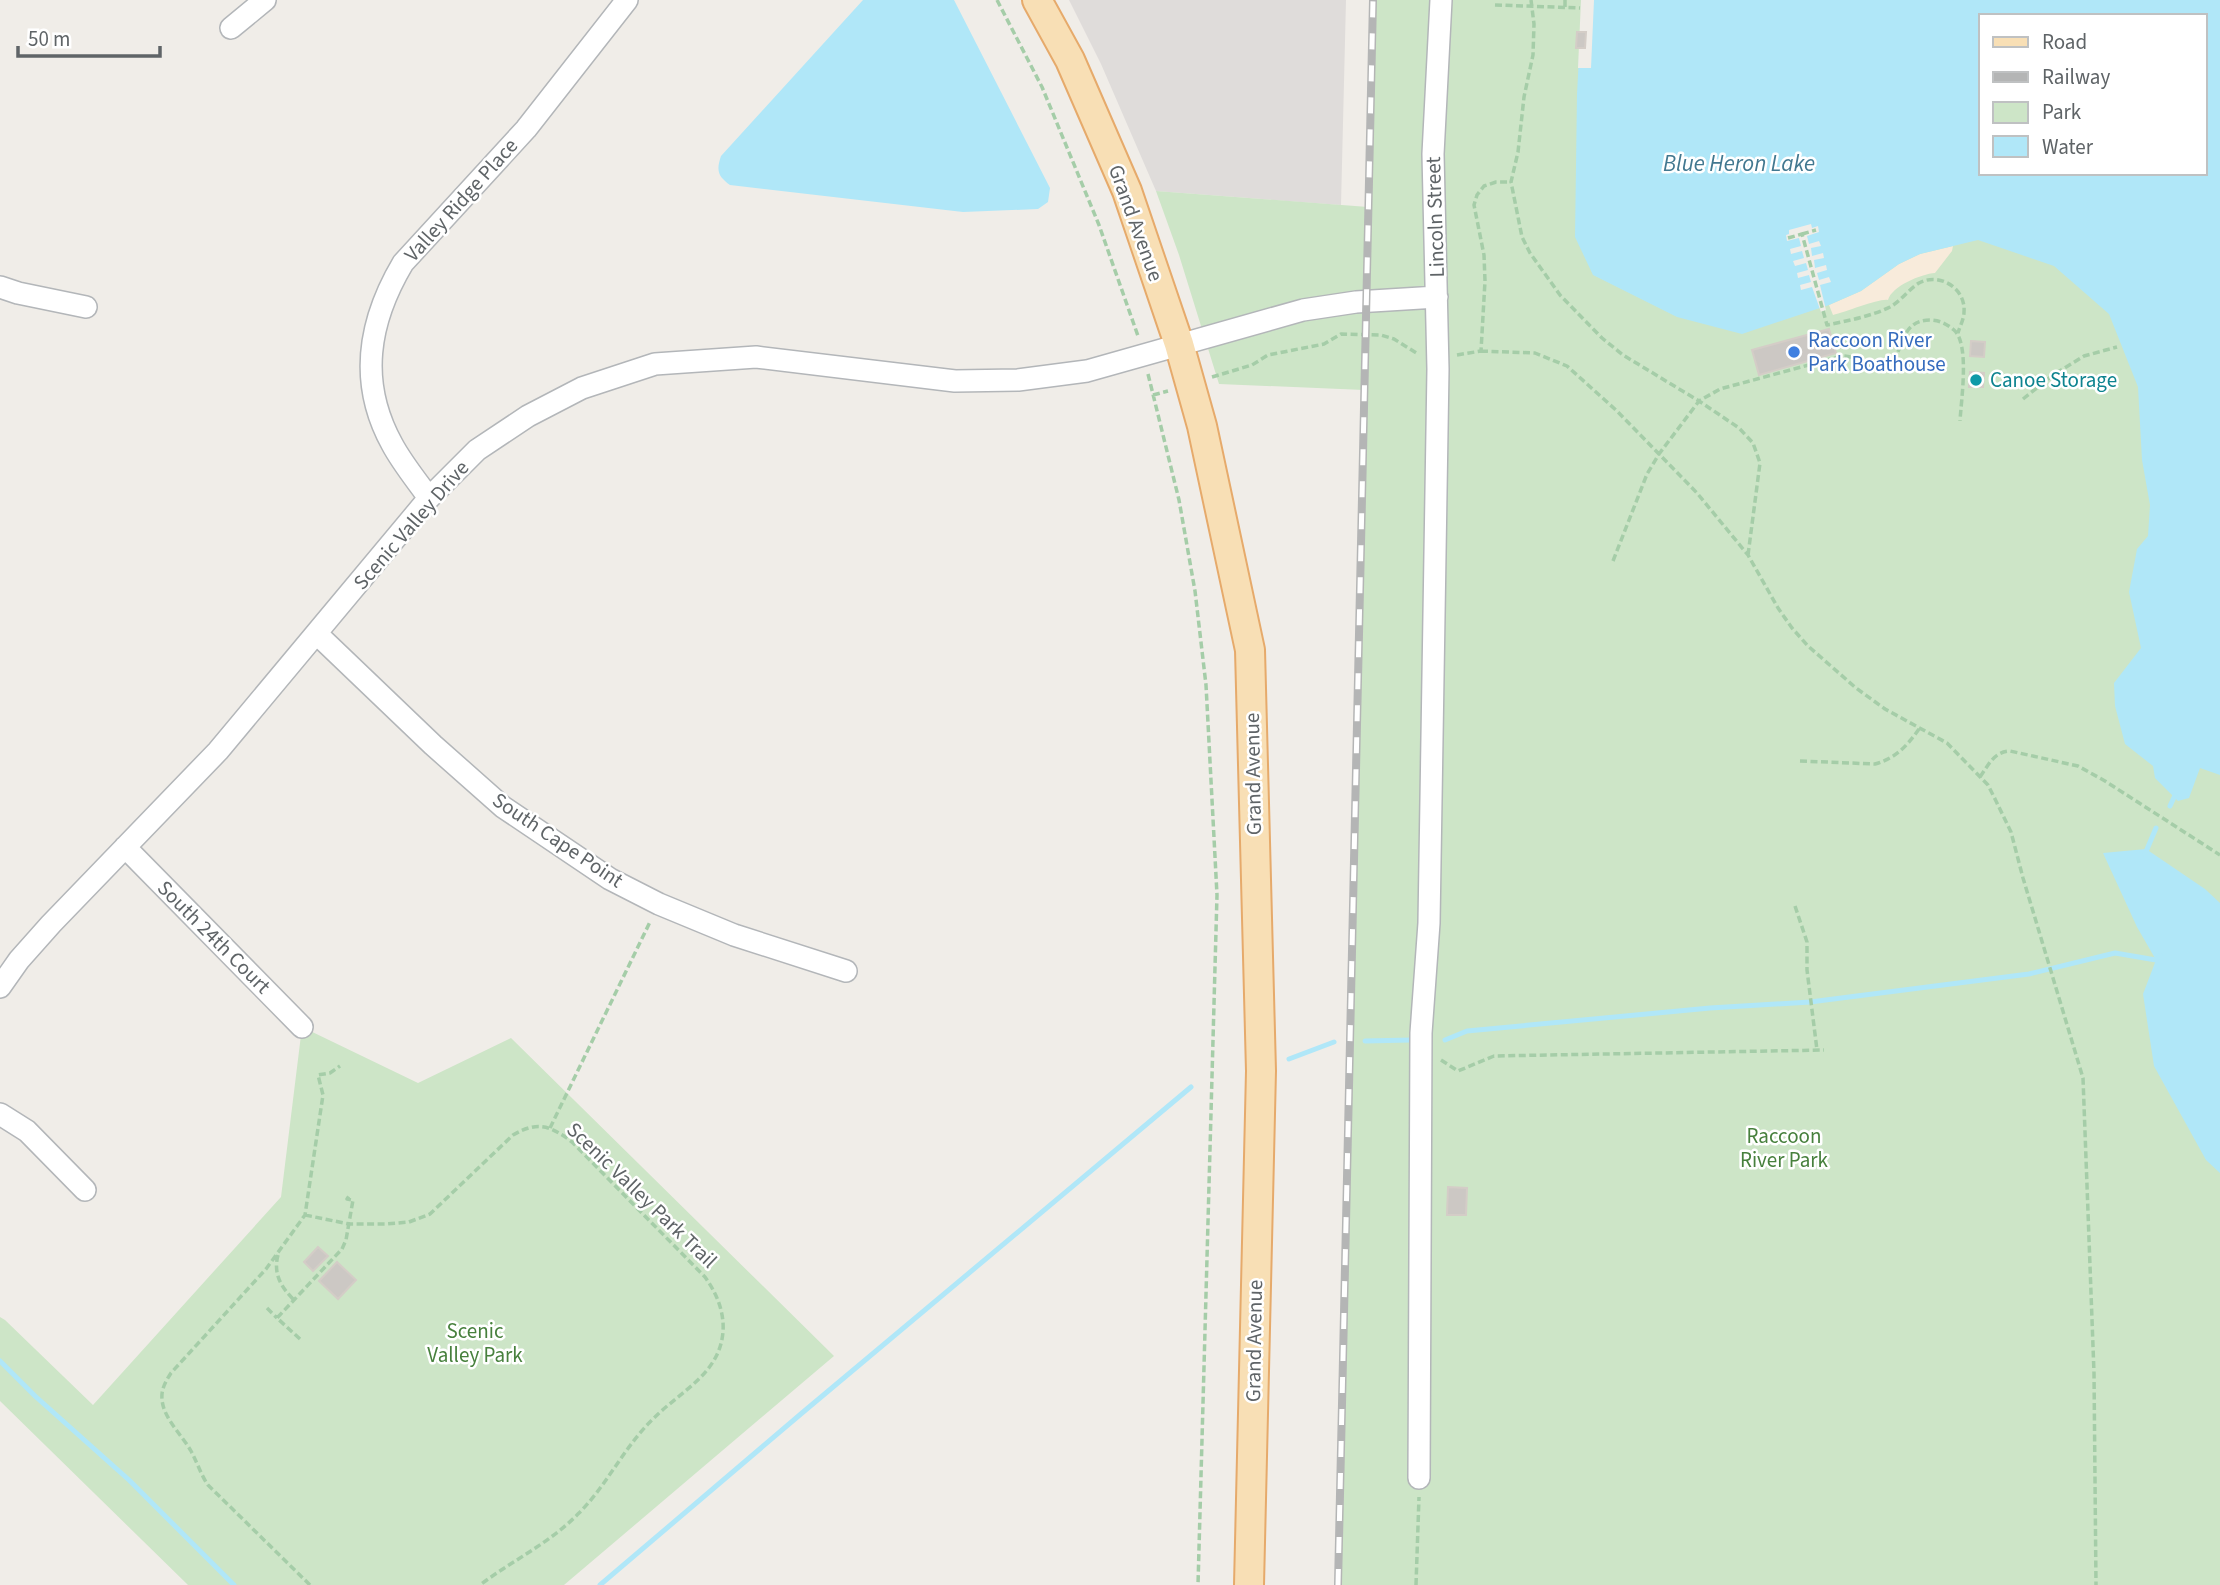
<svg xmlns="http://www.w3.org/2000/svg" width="2220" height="1585" font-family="'Source Sans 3',sans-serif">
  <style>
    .industrial { fill: #dfdcda }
    .green { fill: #cde5c7; fill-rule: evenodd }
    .sand { fill: #f8ebdb }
    .water { fill: #b0e7f8; fill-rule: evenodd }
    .pier { fill: #f0ede8 }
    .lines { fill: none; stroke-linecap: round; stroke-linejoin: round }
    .stream { stroke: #b0e7f8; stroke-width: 5 }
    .building { fill: #ccc8c4; stroke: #d4cdc7; stroke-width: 2 }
    .minor-casing { stroke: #b3b6b9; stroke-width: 24 }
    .major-casing { stroke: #e6aa6b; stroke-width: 32 }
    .path { stroke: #a5cda8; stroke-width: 3.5; stroke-dasharray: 7 3.5; stroke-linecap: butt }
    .minor { stroke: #fff; stroke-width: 21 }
    .major { stroke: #f8dfb5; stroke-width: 28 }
    .rail-casing { stroke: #b4b5b5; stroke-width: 8 }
    .rail { stroke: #fff; stroke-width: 5; stroke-dasharray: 16; stroke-linecap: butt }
    .shop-dot { fill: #3f7fe0; stroke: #fff; stroke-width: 2.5 }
    .culture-dot { fill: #0f9aa8; stroke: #fff; stroke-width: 2.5 }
    .labels { text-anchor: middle; stroke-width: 5; stroke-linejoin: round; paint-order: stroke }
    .street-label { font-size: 21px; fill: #5f6467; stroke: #fff }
    .shop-label { font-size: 21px; fill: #366cbe; stroke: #fff; text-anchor: start }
    .culture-label { font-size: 21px; fill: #0d838f; stroke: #fff; text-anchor: start }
    .park-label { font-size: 21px; fill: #47803d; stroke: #fff }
    .water-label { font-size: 23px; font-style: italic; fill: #427890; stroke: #fff }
  </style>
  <rect width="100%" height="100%" fill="#f0ede8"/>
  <path class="industrial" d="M1069 0H1346L1341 205 1156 191 1101 64Z"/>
  <path class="green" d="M1373 0H2220V1585H1338L1364 390 1219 384 1179 255 1156 191 1368 207ZM1980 16H2204V173H1980Z
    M302 1027 418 1083 511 1038 834 1356 564 1585H188L0 1401V1317L5 1320 93 1405 281 1197Z"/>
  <path class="sand" d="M1953 246 1952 251 1935 273C1921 274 1892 286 1888 300 1880 298 1846 312 1833 315L1829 305 1861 291 1899 264 1920 254Z"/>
  <path class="water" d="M863 0H954L1050 188 1048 202 1038 209 963 212 730 185C718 176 716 171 721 156Z
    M1582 0H2220V775L2200 768 2189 798 2178 801 2155 778 2153 766 2125 744 2115 706 2114 683 2141 648 2129 592 2137 549 2148 536 2150 505 2142 460 2138 387 2109 314 2054 266 1978 240 1920 254 1899 264 1861 291 1829 305 1742 334 1677 317 1593 275 1575 237 1577 94ZM1980 16H2204V173H1980Z
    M2146 849 2205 889 2220 903V1173L2206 1160 2154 1066 2143 994 2156 960 2137 927 2103 853Z"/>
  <path class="pier" d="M1581 0H1594L1591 68H1578Z
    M1811 224 1812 228 1818 226 1819 232 1807 236 1809 244 1819 241 1821 246 1811 248 1812 256 1823 253 1824 258 1814 260 1815 268 1826 265 1827 270 1817 273 1819 280 1829 277 1831 282 1820 285 1826 310 1821 312 1812 287 1801 290 1800 285 1811 282 1809 275 1798 278 1797 273 1808 270 1806 263 1795 266 1793 261 1804 258 1802 251 1791 254 1790 249 1801 246 1799 238 1787 241 1786 235 1789 234V230Z"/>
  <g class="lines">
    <path class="stream" d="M2170 806 2176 793
      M2145 854 2156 828
      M1445 1040 1467 1031 1710 1008 1810 1002 2029 974 2115 953 2156 960 2160 956
      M1365 1041 1411 1040
      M1289 1059 1334 1042
      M0 1361 35 1396 129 1480 234 1585
      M600 1585 802 1413 1191 1087"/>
  </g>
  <path class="building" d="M1577 32H1586L1585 48H1576Z
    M1829 329 1836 353 1759 375 1752 350Z
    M1971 341 1985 342 1984 357 1970 356Z
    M1970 372 1984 373 1983 387H1969Z
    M1448 1187 1467 1188 1466 1215H1447Z
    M318 1247 328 1256 313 1271 304 1262Z
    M337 1262 356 1280 338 1299 319 1281Z"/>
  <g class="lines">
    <defs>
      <path id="minor" d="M231 28 265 0
        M0 287 18 293 86 307
        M429 498C417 481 402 463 392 444 358 382 368 322 403 263L526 129 627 0
        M317 634 433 745 503 807 610 879 659 904 734 935 846 971
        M125 847 302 1027
        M0 987 19 960 51 924 218 751 429 498 477 450 528 416 582 388 655 364 756 357 955 381 1018 380 1087 371 1303 310 1356 302 1437 297
        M0 1114 27 1131 85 1190
        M1419 1478 1421 1033 1429 923 1438 369 1433 154 1441 0"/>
      <path id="major" d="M1037 0 1070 60 1127 191 1179 344 1202 426 1250 650 1261 1071 1249 1585"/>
    </defs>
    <use href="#minor" class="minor-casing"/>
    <use href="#major" class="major-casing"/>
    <path class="path" d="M997 0 1042 87 1099 225 1138 336
      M1531 0 1534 24 1533 55 1524 97 1518 152 1511 182 1522 237 1530 253 1560 295 1602 338 1623 355 1699 401 1739 428 1753 443 1760 463 1748 555
      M1495 5 1580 8
      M1565 7V0
      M1802 234 1816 230
      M1788 238 1802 234 1827 325C1847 321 1872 316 1890 307 1901 301 1909 289 1919 283 1939 272 1966 288 1964 312 1964 319 1960 326 1958 333
      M1481 351 1535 353 1567 366 1617 411 1697 493 1748 555 1778 608 1792 628 1808 646 1856 688 1885 709 1947 743 1988 785 1996 801 2011 832 2023 878 2083 1078 2094 1373 2096 1585
      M1457 355 1481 351 1485 281 1484 255 1474 205 1477 195 1484 186 1496 182H1511
      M1148 374 1179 500 1195 591 1206 685 1217 895 1198 1585
      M1212 377 1252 365 1268 355 1324 344 1341 334 1381 335 1394 339 1418 354
      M1153 395 1168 391
      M2023 399 2053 375 2084 356 2117 347
      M1613 561 1647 474 1659 454 1699 401 1720 389 1842 356C1860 356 1868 370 1883 367 1906 362 1895 320 1930 320 1939 320 1947 324 1954 330 1970 344 1961 401 1960 421
      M1800 761 1875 764C1896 758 1907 746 1919 729
      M1980 777C1989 764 1994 752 2010 751L2078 766 2105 781 2220 855
      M1795 906 1807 942V970L1817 1050
      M1441 1060 1458 1071 1494 1056 1824 1050
      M550 1128 650 922
      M305 1215 349 1224H386L409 1222 430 1214 513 1135C537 1121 550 1125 572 1142L705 1277C720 1298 728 1322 720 1347 710 1378 677 1395 655 1417 625 1445 608 1484 579 1513 550 1543 513 1560 480 1585
      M278 1255C273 1274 281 1287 294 1300
      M267 1308 277 1318
      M300 1339 277 1318 342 1249 346 1240 353 1200 347 1199 349 1196
      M310 1585 208 1485C201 1475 197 1462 191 1451 182 1435 163 1418 162 1399 161 1389 166 1381 171 1373L266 1269 305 1215 323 1095 318 1075 330 1073 340 1066
      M1416 1585 1419 1497"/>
    <use href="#minor" class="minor"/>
    <use href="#major" class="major"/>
    <defs>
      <path id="rail" d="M1338 1585 1373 0"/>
    </defs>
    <use href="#rail" class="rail-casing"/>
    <use href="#rail" class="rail"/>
  </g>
  <circle class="shop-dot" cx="1794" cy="352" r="7"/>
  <circle class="culture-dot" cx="1976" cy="380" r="7"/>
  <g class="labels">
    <g class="street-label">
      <text transform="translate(461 200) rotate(-48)" y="7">Valley Ridge Place</text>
      <text transform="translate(1435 217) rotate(-92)" y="7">Lincoln Street</text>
      <text transform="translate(1136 223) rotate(70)" y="7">Grand Avenue</text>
      <text transform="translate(411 525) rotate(-49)" y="7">Scenic Valley Drive</text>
      <text transform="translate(1253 774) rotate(-91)" y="7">Grand Avenue</text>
      <text transform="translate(558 840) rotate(34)" y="7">South Cape Point</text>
      <text transform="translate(214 937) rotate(45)" y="7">South 24th Court</text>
      <text transform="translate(642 1195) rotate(44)" y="7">Scenic Valley Park Trail</text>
      <text transform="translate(1254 1341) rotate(-89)" y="7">Grand Avenue</text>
    </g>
    <g class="shop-label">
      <text x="1808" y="347">Raccoon River<tspan x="1808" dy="24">Park Boathouse</tspan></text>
    </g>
    <g class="culture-label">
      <text x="1990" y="387">Canoe Storage</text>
    </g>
    <g class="park-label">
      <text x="1784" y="1143">Raccoon<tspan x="1784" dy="24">River Park</tspan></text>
      <text x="475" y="1338">Scenic<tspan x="475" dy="24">Valley Park</tspan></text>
    </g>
    <g class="water-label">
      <text x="1739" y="171">Blue Heron Lake</text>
    </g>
  </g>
  <rect x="1979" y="14" width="228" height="161" fill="#ffffff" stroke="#bfc1c2" stroke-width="2"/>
  <rect x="1993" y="37" width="35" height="10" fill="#f8dfb5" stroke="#bfc1c2" stroke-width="2"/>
  <text x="2042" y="49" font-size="21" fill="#5f6467">Road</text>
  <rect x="1993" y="72" width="35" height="10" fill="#b4b5b5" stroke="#bfc1c2" stroke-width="2"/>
  <text x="2042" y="84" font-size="21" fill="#5f6467">Railway</text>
  <rect x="1993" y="102" width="35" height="21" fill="#cde5c7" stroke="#bfc1c2" stroke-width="2"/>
  <text x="2042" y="119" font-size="21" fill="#5f6467">Park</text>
  <rect x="1993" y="136" width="35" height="21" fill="#b0e7f8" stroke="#bfc1c2" stroke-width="2"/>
  <text x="2042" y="154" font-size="21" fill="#5f6467">Water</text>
  <path d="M18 46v10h142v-10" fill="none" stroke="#5f6467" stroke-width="3.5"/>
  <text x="28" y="46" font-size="21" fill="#5f6467" stroke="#ffffff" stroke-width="5" paint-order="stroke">50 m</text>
</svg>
